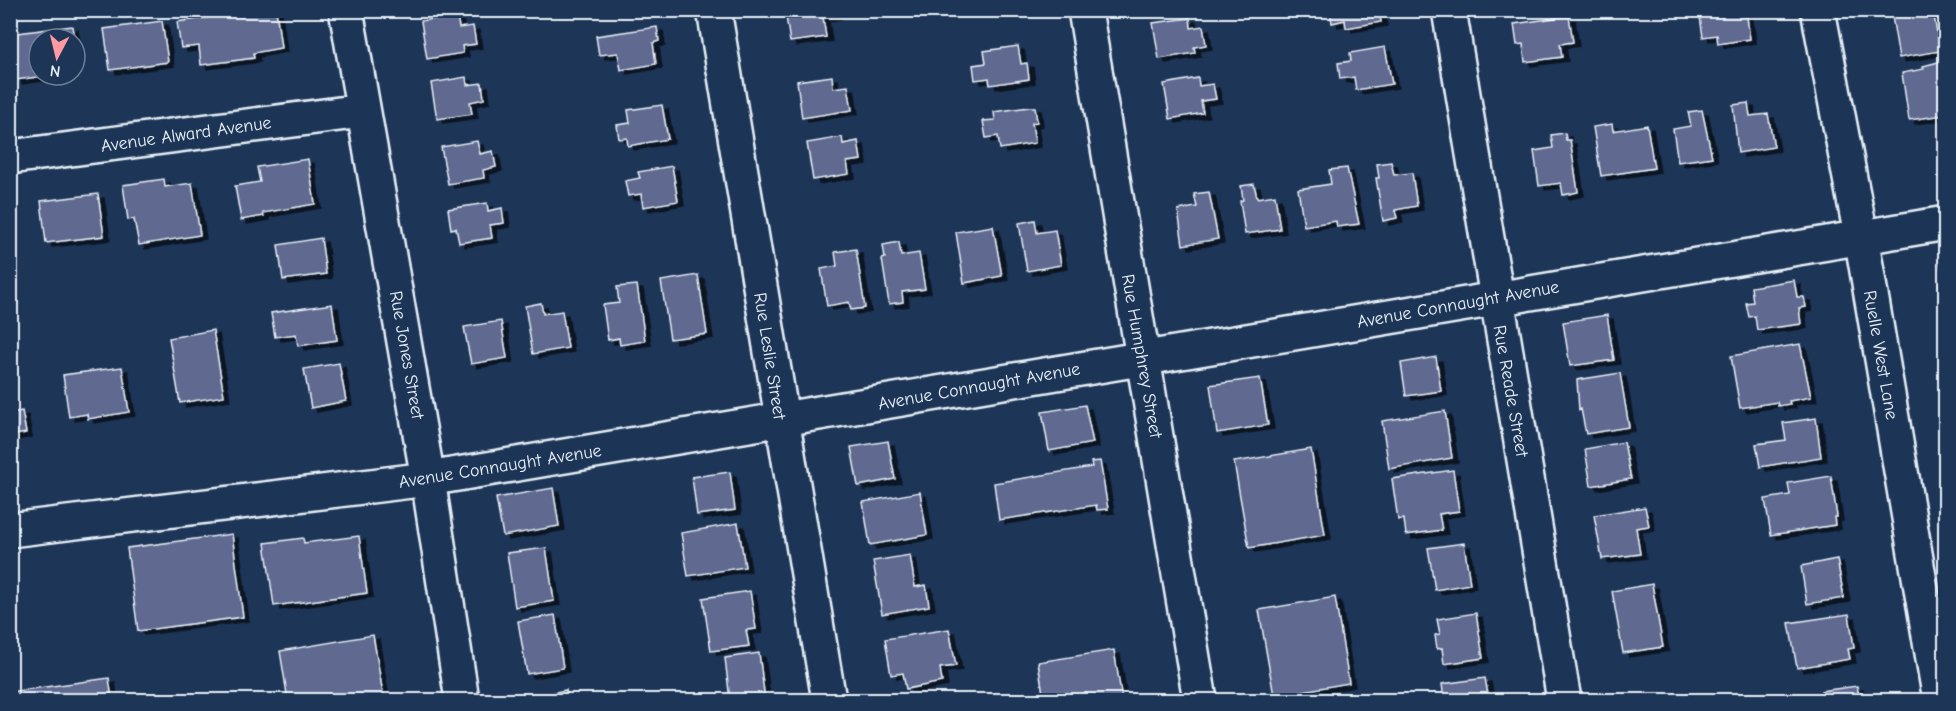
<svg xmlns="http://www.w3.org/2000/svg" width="1956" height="711" font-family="'Comic Neue',sans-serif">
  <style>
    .building { fill: #606990; stroke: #e8f1f8; stroke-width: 1.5; filter: url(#shadow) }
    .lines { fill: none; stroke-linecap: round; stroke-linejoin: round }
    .minor-casing { stroke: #e8f1f8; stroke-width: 38 }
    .minor { stroke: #1d3557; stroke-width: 33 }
    .labels { text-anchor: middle; stroke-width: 5; stroke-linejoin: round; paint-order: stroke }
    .street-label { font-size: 18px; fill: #e8f1f8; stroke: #1d3557 }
  </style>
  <defs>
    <filter id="shadow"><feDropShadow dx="6" dy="4" stdDeviation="0" flood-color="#0009"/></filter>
  </defs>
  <rect width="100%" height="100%" fill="#1d3557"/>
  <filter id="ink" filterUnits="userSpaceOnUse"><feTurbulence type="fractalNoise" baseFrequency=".0167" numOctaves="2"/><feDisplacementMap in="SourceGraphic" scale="12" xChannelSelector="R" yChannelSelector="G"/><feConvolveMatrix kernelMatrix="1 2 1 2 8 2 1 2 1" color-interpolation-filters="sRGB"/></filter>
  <g filter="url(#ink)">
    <path class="building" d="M261 10H276L281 48 253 53 254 58 201 65 199 46 181 48 177 22Z
      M785 10H834L835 15 823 17 826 37 790 42Z
      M1330 10H1379L1381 22 1346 28 1345 20 1332 23Z
      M1699 10H1746L1750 39 1718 44 1717 35 1703 37Z
      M1891 10H1933L1940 51 1899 58Z
      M457 15 459 28 473 26 476 44 462 46 463 53 427 59 421 21Z
      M1569 16 1573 42 1560 44 1562 57 1525 62 1523 44 1517 45 1514 24Z
      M1190 18 1191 28 1203 26 1206 45 1194 47 1195 53 1159 59 1153 23Z
      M162 21 168 62 110 70 104 29Z
      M72 26 74 39H39V75H52L16 80 10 34Z
      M657 27 659 41 653 43 656 64 621 70 618 53 599 55 596 36Z
      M1018 46 1021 64 1027 63 1029 79 990 85 989 78 975 80 973 65 986 63 984 51Z
      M1385 47 1392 84 1356 90 1354 77 1340 79 1338 63 1351 61 1350 53Z
      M1946 60V127L1944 115 1909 120 1902 73 1924 69 1923 66Z
      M832 76 833 88 848 86 852 110 802 118 797 81Z
      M466 77 467 85 482 83 484 99 470 102 472 114 437 119 431 83Z
      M1198 78 1199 86 1213 84 1216 99 1201 101 1203 113 1170 119 1164 84Z
      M1748 103 1750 116 1768 114 1774 147 1738 153 1733 105Z
      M662 105 668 139 628 146 627 138 619 139 617 125 630 123 628 110Z
      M1029 107H1035L1037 122 1032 123 1035 143 1000 149 998 136 986 138 983 121 995 120 994 112Z
      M1702 110 1712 157 1678 162 1673 129 1691 126 1688 112Z
      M1612 124 1613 131 1647 125 1654 168 1601 176 1593 127Z
      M1565 133 1566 140H1570L1578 192 1563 195 1561 183 1539 186 1534 151 1553 148 1551 135Z
      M842 137 843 144 858 141 861 160 847 162 849 174 813 180 807 143Z
      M477 141 480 154 493 151 496 167 483 170 484 178 448 184 441 147Z
      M308 159 315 204 263 213 264 216 241 220 235 186 260 182 257 167Z
      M1391 162 1394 175 1412 173 1417 206 1395 210 1397 218 1383 221 1376 178H1379L1377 164Z
      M672 166 678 201 643 207 641 194 628 196 625 181 640 178 638 172Z
      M1347 168 1359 224 1337 227 1336 221 1304 226 1298 189 1331 184 1329 170Z
      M164 179 165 187 192 183 200 235 139 245 134 219 128 220 123 185Z
      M1254 184 1257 198 1275 195 1280 229 1245 234 1240 201 1243 200 1241 186Z
      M1209 192 1218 239 1183 245 1178 210 1197 207 1194 194Z
      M98 194 104 236 46 243 41 201Z
      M487 203 488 211 502 208 504 223 490 225 492 238 459 243 456 228 451 229 448 209Z
      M1035 220 1037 233 1055 230 1061 265 1027 271 1019 223Z
      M993 226 1002 276 964 283 956 232Z
      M321 238 326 274 283 280 278 245Z
      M899 242 901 256 919 253 925 289 902 292 903 302 889 304 882 259 885 258 883 245Z
      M856 249 865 308 851 310 849 302 827 306 821 269 837 266 835 252Z
      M1946 260V320H1945L1939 284 1944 283 1940 261Z
      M698 275 707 334 670 339 661 281Z
      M1794 280 1797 297H1804L1806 307 1799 308 1801 324 1757 330 1755 316 1749 317 1746 303 1753 302 1751 287Z
      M637 285 645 341 620 345 619 338 608 340 603 305 619 303 617 287Z
      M541 303 543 314 562 311 568 348 533 354 525 306Z
      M332 304 337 340 298 346 296 334 275 337 271 313Z
      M1607 315 1614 360 1570 366 1563 322Z
      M501 321 507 358 471 364 464 327Z
      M213 330 224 396 180 403 169 338Z
      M1800 344 1811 397 1789 401 1790 404 1778 406 1777 402 1740 408 1731 356Z
      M1436 357 1441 391 1406 396 1401 363Z
      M339 363 346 401 311 408 304 369Z
      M122 367 129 412 88 419 87 414 69 417 63 375Z
      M1620 373 1629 427 1586 434 1581 409 1579 410 1577 380Z
      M1260 378 1268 425 1217 433 1210 385Z
      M1085 405 1093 443 1049 451 1042 412Z
      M22 411 26 433 10 436V413Z
      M1445 411 1452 458 1389 469 1382 421Z
      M1816 418 1821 457 1760 467 1756 444 1786 440 1783 423Z
      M888 441 895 479 858 486 851 447Z
      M1624 442 1631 479 1591 486 1585 449Z
      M1311 449 1325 535 1249 548 1234 462Z
      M1100 461 1108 509 1097 510 1096 505 999 520 994 483 1092 467 1091 462Z
      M1453 470 1459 511 1439 514 1442 530 1406 535 1404 519 1398 520 1392 479Z
      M730 472 735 510 697 515 692 477Z
      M1831 476 1837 517H1834L1835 525 1771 535 1765 499 1790 495 1788 483Z
      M553 488 559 526 503 536 496 498Z
      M920 492 927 535 870 545 863 502Z
      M1645 507 1649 526 1636 528 1640 554 1602 559 1594 515Z
      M738 523 745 567 688 576 681 533Z
      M232 534 243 617 138 631 127 548Z
      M359 536 367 593 274 606 265 543 303 538 304 543Z
      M1464 543 1470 584 1435 590 1428 548Z
      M546 548 554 601 515 607 507 553Z
      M910 555 915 587 926 585 929 606 882 614 873 561Z
      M1837 559 1844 598 1807 604 1801 566Z
      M1652 584 1663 647 1623 653 1612 591Z
      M750 591 756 629 746 630 749 646 711 651 703 598Z
      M1335 597 1349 683 1274 696 1259 610Z
      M1476 613 1483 658 1444 664 1442 648 1437 649 1435 635 1440 634 1437 619Z
      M1849 614 1854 648 1848 649 1850 659 1797 668 1789 623Z
      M555 615 563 668 527 674 518 621Z
      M949 629 956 666 940 668 942 682 906 689 903 673 891 675 885 639Z
      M373 635 384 700H288L280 651Z
      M1114 650 1122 700H1044L1038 662Z
      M759 653 765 700H730L725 658Z
      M109 678 112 700H10V692Z
      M1485 678 1489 700H1444L1442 684Z
      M1857 686 1860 700H1823L1821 691Z
      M566 690 568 700H530V697Z"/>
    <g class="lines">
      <defs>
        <path id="minor" d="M346 10 428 479 462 700
          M714 10 829 700
          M1085 10 1200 700
          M1449 10 1564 700
          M1818 10 1861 236 1940 700
          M10 157 362 111
          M10 530 428 479 1946 223"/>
      </defs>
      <use href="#minor" class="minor-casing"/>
      <use href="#minor" class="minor"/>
    </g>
  </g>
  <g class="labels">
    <g class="street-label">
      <text transform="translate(186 134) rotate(-8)" y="6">Avenue Alward Avenue</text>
      <text transform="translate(1458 304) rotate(-10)" y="6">Avenue Connaught Avenue</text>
      <text transform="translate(407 355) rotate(80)" y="6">Rue Jones Street</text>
      <text transform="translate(1881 355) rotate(80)" y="6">Ruelle West Lane</text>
      <text transform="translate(770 356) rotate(81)" y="6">Rue Leslie Street</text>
      <text transform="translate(1142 356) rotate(80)" y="6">Rue Humphrey Street</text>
      <text transform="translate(979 386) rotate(-10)" y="6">Avenue Connaught Avenue</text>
      <text transform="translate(1511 391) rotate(80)" y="6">Rue Reade Street</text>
      <text transform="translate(500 466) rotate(-9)" y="6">Avenue Connaught Avenue</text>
    </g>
  </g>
  <rect width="1956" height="711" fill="none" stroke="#1d3557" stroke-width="36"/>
  <rect x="18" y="18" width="1920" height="675" fill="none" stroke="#e8f1f8" stroke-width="2" filter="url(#ink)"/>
  <g transform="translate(57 57) rotate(187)"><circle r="28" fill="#1d3557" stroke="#6e8097" stroke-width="1.5"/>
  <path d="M0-4.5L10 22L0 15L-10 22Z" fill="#ff9aa2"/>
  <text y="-9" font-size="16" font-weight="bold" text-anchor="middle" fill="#e8f1f8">N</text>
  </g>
</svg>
